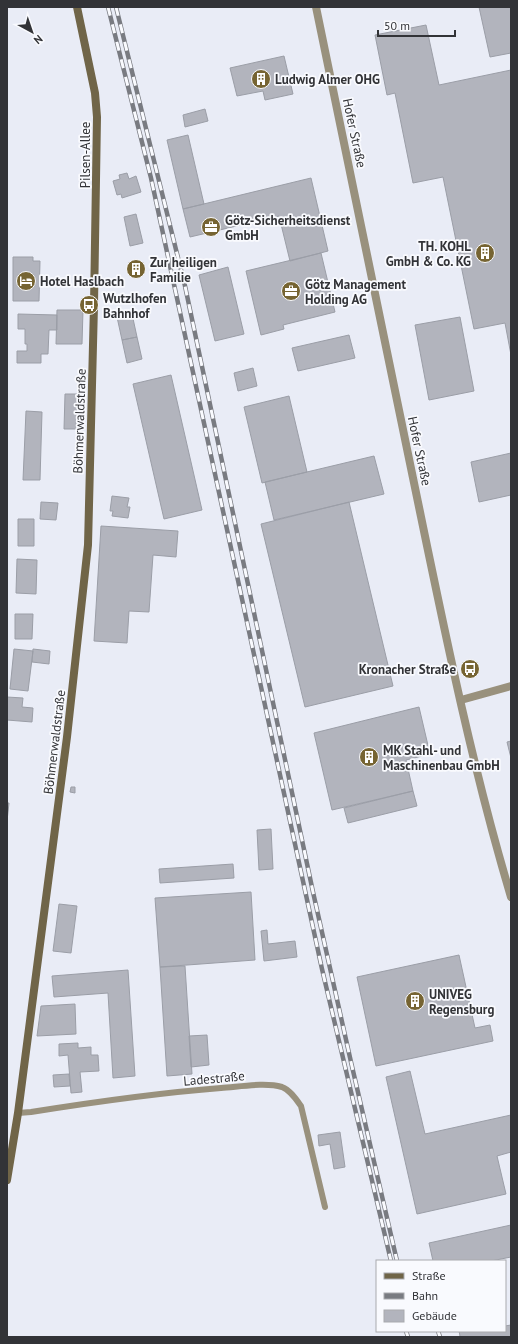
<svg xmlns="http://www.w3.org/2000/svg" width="518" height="1344" font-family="'PT Sans',sans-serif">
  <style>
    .building { fill: #b2b4bd; stroke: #9b9ea7 }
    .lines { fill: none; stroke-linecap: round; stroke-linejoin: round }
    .lane { stroke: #99917d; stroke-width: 6 }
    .street { stroke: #99917d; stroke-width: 8 }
    .secondary { stroke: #706548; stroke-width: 8 }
    .rail-casing { stroke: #797b81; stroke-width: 4.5 }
    .rail { stroke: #f9fafe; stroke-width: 3; stroke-dasharray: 9; stroke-linecap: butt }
    .labels { text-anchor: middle; stroke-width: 3.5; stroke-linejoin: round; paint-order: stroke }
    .poi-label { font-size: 13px; font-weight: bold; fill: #323337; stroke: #f9fafe; text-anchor: start }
    .street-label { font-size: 13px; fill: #323337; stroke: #f9fafe }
  </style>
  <rect width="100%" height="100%" fill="#e9ecf6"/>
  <path class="building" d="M479 7H511V53L490 57Z
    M426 25 439 85 511 70V355L505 323 474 329 443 177 413 183 395 93 387 95 375 35Z
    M284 56 293 94 265 100 263 91 237 96 230 68Z
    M205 109 208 121 185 127 183 115Z
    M188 135 204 204 183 209 167 140Z
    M127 173 129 179 136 176 141 192 122 198 121 194 117 195 113 181 120 179 119 175Z
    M311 178 328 251 290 261 279 216 190 237 183 209Z
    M136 214 143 243 130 246 124 217Z
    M321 253 335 312 283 325 284 329 261 335 246 271Z
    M13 257H33V261H40L39 301H13Z
    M139 263 141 272 133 274 131 265Z
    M228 267 244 334 215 341 199 275Z
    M57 310H83L82 344H56Z
    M18 314 57 315V330H49L48 354H41V363H17V351H27V344H25V329H18Z
    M132 314 137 337 122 340 117 317Z
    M460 317 474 391 429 400 415 325Z
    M349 335 355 358 298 371 292 348Z
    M137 337 142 359 127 363 122 340Z
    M253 368 257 386 238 391 234 373Z
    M171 375 202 510 164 519 133 384Z
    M65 394H77L76 429H64Z
    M289 396 307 472 262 483 244 407Z
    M26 411 42 412 40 480H23Z
    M511 453V495L479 502 471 462Z
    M374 456 384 494 274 520 265 482Z
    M112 496 129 498 127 507H130L128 518 112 516 113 511H110Z
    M41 502 58 503 56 520 40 519Z
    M349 502 393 686 305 707 261 524Z
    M18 519H34V546H18Z
    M101 526 178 531 176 557 153 555 149 612 129 611 127 643 94 641Z
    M17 559 37 560 36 594 16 593Z
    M15 614H33L32 639H15Z
    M14 649 33 651 28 691 10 689Z
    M33 649 50 651 49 664 32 662Z
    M7 697 23 698 22 707 33 708 32 722 7 720Z
    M419 707 430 754 406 760 413 791 332 810 314 733Z
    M511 741V758L507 742Z
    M71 787H75V793L70 792Z
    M413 791 417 806 348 823 344 808Z
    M7 803H9L7 821Z
    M271 829 273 869 259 870 257 830Z
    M233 864 234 878 160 883 159 869Z
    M251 892 255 960 160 967 155 898Z
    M59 904 77 906 71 953 53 951Z
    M267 930 268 944 295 941 297 957 264 961 261 931Z
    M459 955 475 1028 490 1025 493 1041 376 1066 357 977Z
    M185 966 192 1074 167 1076 160 967Z
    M128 970 135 1076 113 1078 108 993 54 997 52 976Z
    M75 1004 76 1034 37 1036 41 1006Z
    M207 1035 209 1065 191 1067 189 1036Z
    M78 1043V1048L91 1047V1055H98L99 1071 80 1072 82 1092 71 1093 68 1055 59 1056V1044Z
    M410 1071 425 1134 511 1115V1152L497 1156 506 1194 417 1214 386 1077Z
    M69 1074 70 1086 54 1087 53 1075Z
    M340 1132 345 1167 334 1169 330 1144 319 1146 318 1135Z
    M511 1225V1257L491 1261H433L429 1243Z
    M511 1325V1337H458L460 1336 459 1331H505V1326Z"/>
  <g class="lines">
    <path class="lane" d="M18 1113 31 1112C94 1102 157 1093 221 1088 238 1087 265 1082 282 1087 290 1090 296 1099 301 1106L325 1207"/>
    <path class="street" d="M316 7C349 164 381 321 413 478 442 618 470 760 511 897
      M461 700 511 686"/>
    <path class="secondary" d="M7 1180 18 1113 67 737 88 545 94 305 97 117 95 93 77 7"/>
    <defs>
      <path id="rail" d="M108 7 151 178 322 969 391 1261
        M116 7 185 286 313 892 351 1062 397 1261
        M406 1331 408 1337
        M438 1331 440 1337"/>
    </defs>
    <use href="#rail" class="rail-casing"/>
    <use href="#rail" class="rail"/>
  </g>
  <defs>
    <symbol id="building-disc" viewBox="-11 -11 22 22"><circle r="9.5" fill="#766432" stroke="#f9fafe"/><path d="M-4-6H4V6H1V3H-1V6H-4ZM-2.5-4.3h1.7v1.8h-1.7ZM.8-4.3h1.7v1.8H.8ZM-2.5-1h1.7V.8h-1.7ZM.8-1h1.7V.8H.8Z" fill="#fff"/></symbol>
    <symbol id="office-disc" viewBox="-11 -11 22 22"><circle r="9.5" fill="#766432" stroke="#f9fafe"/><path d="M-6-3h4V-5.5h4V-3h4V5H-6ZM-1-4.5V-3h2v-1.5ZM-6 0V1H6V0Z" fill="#fff"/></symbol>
    <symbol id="hotel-disc" viewBox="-11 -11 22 22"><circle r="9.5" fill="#766432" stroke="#f9fafe"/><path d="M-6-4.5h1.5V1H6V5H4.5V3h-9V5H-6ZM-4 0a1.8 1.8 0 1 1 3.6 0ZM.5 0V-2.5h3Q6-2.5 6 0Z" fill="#fff"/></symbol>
    <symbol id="bus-disc" viewBox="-11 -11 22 22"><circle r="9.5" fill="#766432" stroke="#f9fafe"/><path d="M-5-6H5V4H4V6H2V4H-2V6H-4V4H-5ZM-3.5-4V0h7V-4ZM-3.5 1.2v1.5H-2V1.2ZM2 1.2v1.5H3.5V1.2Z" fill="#fff"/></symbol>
  </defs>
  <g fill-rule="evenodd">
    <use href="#building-disc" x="250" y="68" width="22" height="22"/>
    <use href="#office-disc" x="200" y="216" width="22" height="22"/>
    <use href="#building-disc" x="474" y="242" width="22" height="22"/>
    <use href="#building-disc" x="125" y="258" width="22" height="22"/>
    <use href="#hotel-disc" x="15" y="270" width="22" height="22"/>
    <use href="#office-disc" x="280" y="280" width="22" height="22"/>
    <use href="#bus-disc" x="78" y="294" width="22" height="22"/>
    <use href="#bus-disc" x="459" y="658" width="22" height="22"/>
    <use href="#building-disc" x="358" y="746" width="22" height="22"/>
    <use href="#building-disc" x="404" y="990" width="22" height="22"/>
  </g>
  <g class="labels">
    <g class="poi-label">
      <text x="275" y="84">Ludwig Almer OHG</text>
      <text x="225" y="225">Götz-Sicherheitsdienst<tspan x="225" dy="15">GmbH</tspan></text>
      <text x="471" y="251" text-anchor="end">TH. KOHL<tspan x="471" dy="15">GmbH &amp; Co. KG</tspan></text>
      <text x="150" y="267">Zur heiligen<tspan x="150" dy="15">Familie</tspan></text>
      <text x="40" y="286">Hotel Haslbach</text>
      <text x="305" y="289">Götz Management<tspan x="305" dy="15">Holding AG</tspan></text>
      <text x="103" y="303">Wutzlhofen<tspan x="103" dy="15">Bahnhof</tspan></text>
      <text x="456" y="674" text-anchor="end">Kronacher Straße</text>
      <text x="383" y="755">MK Stahl- und<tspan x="383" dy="15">Maschinenbau GmbH</tspan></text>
      <text x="429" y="999">UNIVEG<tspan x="429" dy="15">Regensburg</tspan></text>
    </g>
    <g class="street-label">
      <text transform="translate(355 133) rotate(78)" y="5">Hofer Straße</text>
      <text transform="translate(85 155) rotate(-90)" y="5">Pilsen-Allee</text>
      <text transform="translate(79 421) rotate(-88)" y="5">Böhmerwaldstraße</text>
      <text transform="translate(420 451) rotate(78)" y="5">Hofer Straße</text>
      <text transform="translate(54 742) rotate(-83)" y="5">Böhmerwaldstraße</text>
      <text transform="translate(214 1078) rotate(-5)" y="5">Ladestraße</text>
    </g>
  </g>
  <rect width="518" height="1344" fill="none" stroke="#323337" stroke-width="16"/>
  <rect x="376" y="1260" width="130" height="72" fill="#f9fafe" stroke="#a9aaae"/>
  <rect x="384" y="1273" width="20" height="6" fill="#706548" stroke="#a9aaae"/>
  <text x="412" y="1280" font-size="12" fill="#323337">Straße</text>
  <rect x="384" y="1293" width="20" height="6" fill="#797b81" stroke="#a9aaae"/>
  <text x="412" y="1300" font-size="12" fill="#323337">Bahn</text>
  <rect x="384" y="1310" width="20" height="12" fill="#b2b4bd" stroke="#a9aaae"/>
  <text x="412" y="1320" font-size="12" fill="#323337">Gebäude</text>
  <g transform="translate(32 32) rotate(140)" stroke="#f9fafe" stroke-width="3" paint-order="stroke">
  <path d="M0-3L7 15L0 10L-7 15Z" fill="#323337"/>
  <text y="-6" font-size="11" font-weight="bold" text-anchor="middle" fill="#323337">N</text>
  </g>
  <path d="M378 30v6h77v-6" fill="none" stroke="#323337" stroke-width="2"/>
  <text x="384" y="30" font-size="12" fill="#323337" stroke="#f9fafe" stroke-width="3" paint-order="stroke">50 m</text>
</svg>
